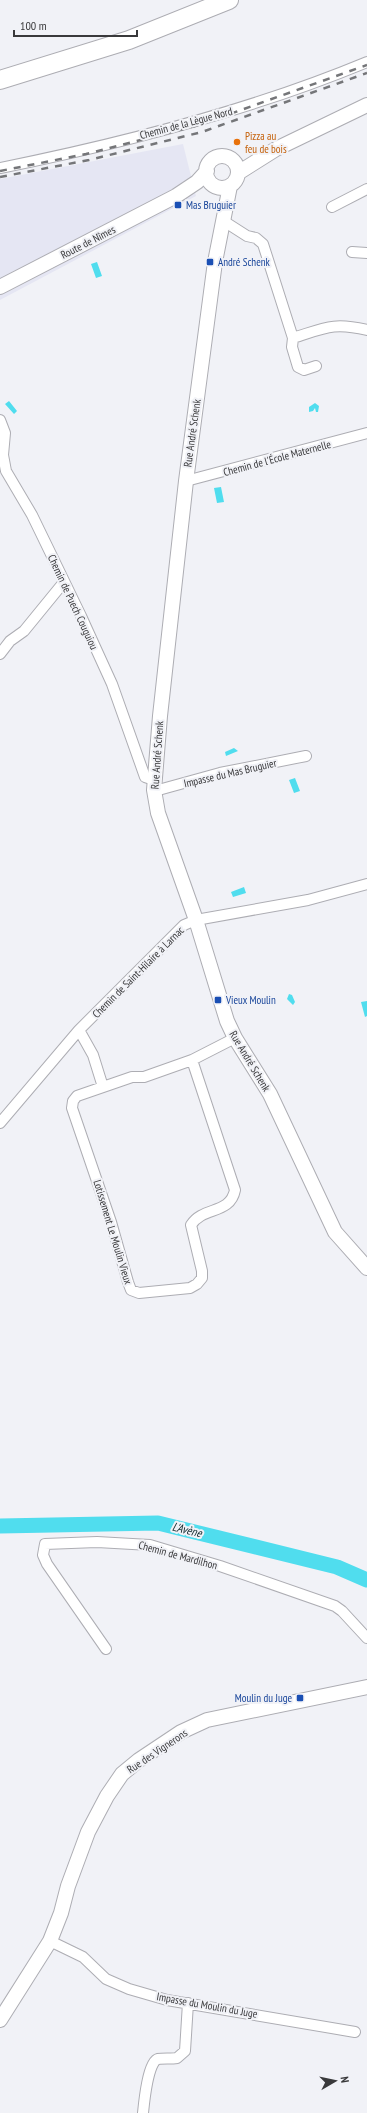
<svg xmlns="http://www.w3.org/2000/svg" width="367" height="2113" font-family="'PT Sans Narrow',sans-serif">
  <style>
    .built { fill: #e5e6f3 }
    .water { fill: #50ddee }
    .lines { fill: none; stroke-linecap: round; stroke-linejoin: round }
    .river { stroke: #50ddee; stroke-width: 15 }
    .street-casing { stroke: #adadb3; stroke-width: 12 }
    .secondary-casing { stroke: #adadb3; stroke-width: 16 }
    .highway-casing { stroke: #adadb3; stroke-width: 20 }
    .street { stroke: #fff; stroke-width: 10 }
    .secondary { stroke: #fff; stroke-width: 14 }
    .highway { stroke: #fff; stroke-width: 18 }
    .rail { stroke: #757679; stroke-width: 2.5; stroke-dasharray: 7 7; stroke-linecap: butt }
    .food-dot { fill: #e8710a; stroke: #f1f2f7; stroke-width: 1.5 }
    .transit-dot { fill: #1a4fb4; stroke: #f1f2f7; stroke-width: 1.5 }
    .labels { text-anchor: middle; stroke-width: 4; stroke-linejoin: round; paint-order: stroke }
    .street-label { font-size: 11px; fill: #39393b; stroke: #f1f2f7 }
    .food-label { font-size: 11px; fill: #c56008; stroke: #f1f2f7; text-anchor: start }
    .transit-label { font-size: 11px; fill: #164399; stroke: #f1f2f7; text-anchor: start }
    .water-label { font-size: 12px; font-style: italic; fill: #162d30; stroke: #f1f2f7 }
  </style>
  <rect width="100%" height="100%" fill="#f1f2f7"/>
  <path class="built" d="M183 144 196 196 0 300V179Z"/>
  <path class="water" d="M97 262 102 276 96 278 91 264Z
    M9 401 17 411 14 414 5 404Z
    M315 403 319 406 318 412H316L315 408 313 411 309 412V407Z
    M221 487 224 502 217 503 214 488Z
    M234 748 238 751 226 756 225 752Z
    M295 778 300 791 294 793 289 780Z
    M244 887 246 893 233 897 231 892Z
    M289 994 292 995 295 1002 293 1005 287 999Z
    M367 1001V1016L365 1017 361 1002Z"/>
  <g class="lines">
    <path class="river" d="M0 1526 158 1523 337 1567 367 1580"/>
    <defs>
      <path id="street" d="M0 168C125 143 249 111 367 62
        M332 207 367 189
        M222 220 247 236 256 238 263 244 293 338 292 347 298 367 304 370 316 366
        M352 252 367 253
        M293 338C325 328 333 322 367 330
        M0 420 5 433 3 455 6 471 32 515 81 616 112 684 145 777 154 780
        M186 481 367 433
        M0 654 10 641 24 631 64 582
        M154 790 162 789 220 773 306 756
        M79 1030 93 1055 103 1087
        M192 1060 235 1190C230 1215 203 1206 191 1225L202 1271V1278L197 1284 190 1288 139 1293 131 1290 128 1282 111 1222 72 1108 73 1101 77 1096 132 1077H144L192 1060 235 1038
        M0 1123 79 1030 184 925 196 920 308 900 367 884
        M106 1649 47 1564 43 1555 45 1544 97 1542 150 1545 220 1566 335 1606 342 1611 367 1638
        M50 1941 83 1957 106 1979 129 1989 167 2000 355 2032
        M143 2113C144 2103 148 2061 158 2059 163 2058 171 2059 177 2058L185 2051 188 2003"/>
      <path id="secondary" d="M206 172a16 16 0 1 1 32 0a16 16 0 1 1-32 0Z
        M238 173 276 149 367 105
        M230 186 215 262 186 481 160 716 154 790 158 813 196 920 227 1021 235 1038 270 1094 335 1232 367 1268
        M0 287 176 196 197 182 207 171
        M0 2020 50 1941 61 1913 68 1886 88 1832 107 1796 122 1774 139 1760 181 1732 207 1720 367 1687"/>
      <path id="highway" d="M0 80 129 40 229 0"/>
    </defs>
    <use href="#street" class="street-casing"/>
    <use href="#secondary" class="secondary-casing"/>
    <use href="#highway" class="highway-casing"/>
    <use href="#street" class="street"/>
    <use href="#secondary" class="secondary"/>
    <use href="#highway" class="highway"/>
    <path class="rail" d="M0 171 86 154 199 125 367 65
      M0 177 89 160 202 132 367 73"/>
  </g>
  <circle class="food-dot" cx="237" cy="142" r="4"/>
  <g class="transit-dot">
    <rect x="174" y="201" width="8" height="8" rx="2"/>
    <rect x="206" y="258" width="8" height="8" rx="2"/>
    <rect x="214" y="996" width="8" height="8" rx="2"/>
    <rect x="296" y="1694" width="8" height="8" rx="2"/>
  </g>
  <g class="labels">
    <g class="street-label">
      <text transform="translate(186 123) rotate(-15)" y="4">Chemin de la Lègue Nord</text>
      <text transform="translate(88 242) rotate(-27)" y="4">Route de Nîmes</text>
      <text transform="translate(192 433) rotate(-82)" y="4">Rue André Schenk</text>
      <text transform="translate(277 458) rotate(-15)" y="4">Chemin de l'École Maternelle</text>
      <text transform="translate(73 602) rotate(65)" y="4">Chemin de Puech Couguiou</text>
      <text transform="translate(157 755) rotate(-86)" y="4">Rue André Schenk</text>
      <text transform="translate(230 773) rotate(-13)" y="4">Impasse du Mas Bruguier</text>
      <text transform="translate(138 972) rotate(-45)" y="4">Chemin de Saint-Hilaire à Larnac</text>
      <text transform="translate(250 1061) rotate(59)" y="4">Rue André Schenk</text>
      <text transform="translate(113 1232) rotate(73)" y="4">Lotissement Le Moulin Vieux</text>
      <text transform="translate(178 1555) rotate(15)" y="4">Chemin de Mardilhon</text>
      <text transform="translate(157 1751) rotate(-34)" y="4">Rue des Vignerons</text>
      <text transform="translate(207 2005) rotate(10)" y="4">Impasse du Moulin du Juge</text>
    </g>
    <g class="food-label">
      <text x="245" y="140">Pizza au<tspan x="245" dy="13">feu de bois</tspan></text>
    </g>
    <g class="transit-label">
      <text x="186" y="209">Mas Bruguier</text>
      <text x="218" y="266">André Schenk</text>
      <text x="226" y="1004">Vieux Moulin</text>
      <text x="292" y="1702" text-anchor="end">Moulin du Juge</text>
    </g>
    <g class="water-label">
      <text transform="translate(187 1530) rotate(14)" y="4">L'Avène</text>
    </g>
  </g>
  <g transform="translate(335 2081) rotate(81)" stroke="#f1f2f7" stroke-width="3" paint-order="stroke">
  <path d="M0-3L7 15L0 10L-7 15Z" fill="#39393b"/>
  <text y="-6" font-size="11" font-weight="bold" text-anchor="middle" fill="#39393b">N</text>
  </g>
  <path d="M14 30v6h123v-6" fill="none" stroke="#39393b" stroke-width="2"/>
  <text x="20" y="30" font-size="12" fill="#39393b" stroke="#f1f2f7" stroke-width="3" paint-order="stroke">100 m</text>
</svg>
